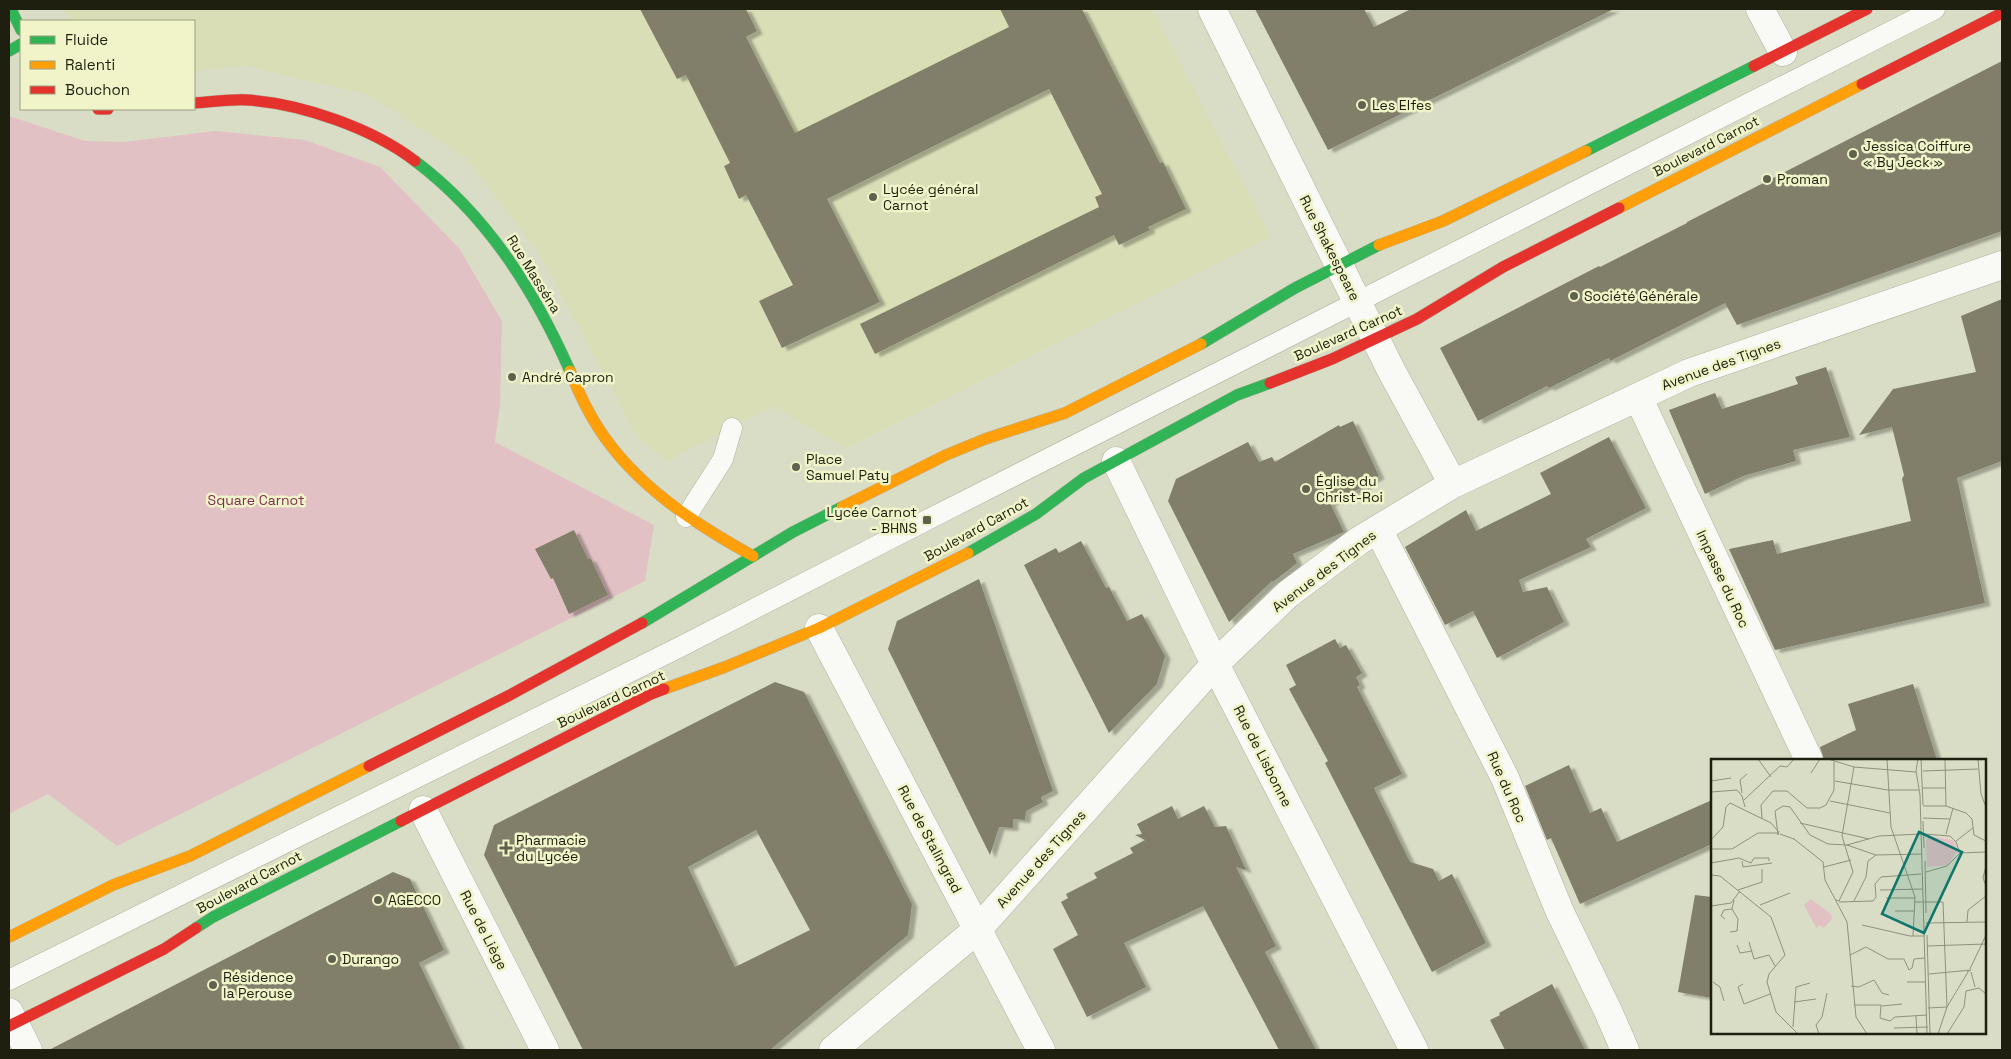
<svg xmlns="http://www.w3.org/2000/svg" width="2011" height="1059" font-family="'Space Grotesk',sans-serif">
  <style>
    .built { fill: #dadeb7 }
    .green { fill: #e2c1c4 }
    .building { fill: #817f69; fill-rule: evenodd; filter: url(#shadow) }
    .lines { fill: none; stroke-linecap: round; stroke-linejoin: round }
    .lane-casing { stroke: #b0b29f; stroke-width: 21 }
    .street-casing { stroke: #b0b29f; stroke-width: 29 }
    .fast-casing { stroke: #b0b29f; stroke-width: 12 }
    .slow-casing { stroke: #b0b29f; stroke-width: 12 }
    .jam-casing { stroke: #b0b29f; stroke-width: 12 }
    .lane { stroke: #f9faf6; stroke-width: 20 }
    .street { stroke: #f9faf6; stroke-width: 28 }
    .fast { stroke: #30b455; stroke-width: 11 }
    .slow { stroke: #ff9f0a; stroke-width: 11 }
    .jam { stroke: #e5322d; stroke-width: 11 }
    .poi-dot { fill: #60624f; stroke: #f0f4c8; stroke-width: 2 }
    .labels { text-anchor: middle; stroke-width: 5; stroke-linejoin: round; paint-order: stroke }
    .poi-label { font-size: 14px; fill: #1e1f0f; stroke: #f0f4c8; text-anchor: start }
    .street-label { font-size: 14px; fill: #1e1f0f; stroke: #f0f4c8 }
    .park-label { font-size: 14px; fill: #802d56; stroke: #f0f4c8 }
    .inset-road { fill: none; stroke: #8f917c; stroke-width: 1 }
    .view { fill: #0f766e; fill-opacity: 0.15; stroke: #0f766e; stroke-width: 2.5 }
    .inset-edge { fill: none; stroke: #1e1f0f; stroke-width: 2.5 }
  </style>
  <defs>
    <filter id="shadow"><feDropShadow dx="5.5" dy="3" stdDeviation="1" flood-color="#0004"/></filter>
  </defs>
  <rect width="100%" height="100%" fill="#daddc5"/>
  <path class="built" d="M64 9H1152L1271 237 846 448 773 406 667 461 636 435 539 253 466 158 369 95 246 66 194 71V21H70Z"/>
  <path class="green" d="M9 116 85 141 124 142 215 131 305 140 380 167 459 248 502 321 500 404 495 442 654 525 645 581 117 846 48 794 9 814Z"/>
  <path class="building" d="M640 9H746L757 31 746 37 795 133 1009 27 1000 9H1082L1160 163 1163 162 1186 209 1148 227 1150 230 1119 245 1114 235 875 354 860 324 1099 207 1095 197 1102 194 1049 89 827 199 880 302 782 348 759 301 793 285 746 195 739 199 724 166 730 163 686 75 677 79Z
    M1255 9H1364L1374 27 1411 9H1614L1328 150Z
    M2002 61V231L1737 325 1725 303 1610 361 1609 358 1549 388 1547 386 1478 421 1440 348 1599 266 1600 267 1687 223V222Z
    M2002 299V461L1957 478 1985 603 1775 650 1729 549 1773 540 1777 554 1911 521 1902 479 1904 475 1892 427 1859 435 1893 389 1976 372 1961 316Z
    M1826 367 1850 437 1793 450 1796 461 1743 476 1705 494 1669 410 1715 393 1722 409 1798 384 1795 377Z
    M1353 421 1379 476 1368 482 1369 484 1330 503 1344 532 1293 554 1297 563 1273 582 1272 581 1229 622 1168 501 1176 479 1248 442 1259 462 1272 457 1275 462 1339 425 1340 427Z
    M1609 437 1646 508 1586 539 1591 547 1519 580 1523 592 1547 587 1564 622 1497 658 1473 611 1445 625 1405 547 1466 510 1476 531 1551 494 1540 473Z
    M574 530 588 559H591L608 595 569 614 553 578 551 579 535 549Z
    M1081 541 1106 588 1109 587 1127 621 1142 614 1165 656 1157 684 1109 733 1024 565 1056 548 1059 553Z
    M979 579 1053 791 1041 797 1043 802 1026 811 1025 820 1013 819V828L999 827 990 855 888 649 897 621Z
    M1335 639 1340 648 1346 645 1362 673 1356 677 1360 685 1357 687 1402 774 1374 788 1410 862 1433 869 1439 881 1452 874 1486 943 1432 972 1325 763 1328 761 1289 689 1296 685 1286 665Z
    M775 682 804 692 912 904 908 935 770 1050H583L484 855 494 825ZM756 830 810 930 735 967 688 867Z
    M1913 684 1937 760H1824L1820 747 1856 730 1848 704Z
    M1569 765 1590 813 1601 808 1617 842 1712 800V844L1580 904 1551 838 1547 840 1525 786Z
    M1172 806 1178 819 1204 806 1215 827 1226 826 1246 870 1236 867 1276 946 1265 952 1316 1050H1279L1203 906 1124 943 1146 987 1087 1017 1053 949 1078 935 1061 902 1068 898 1066 894 1097 878 1094 873 1133 853 1130 848 1145 840 1135 835 1142 834 1137 824Z
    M393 872 410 879 444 950 419 963 461 1050H49Z
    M1695 895 1712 897V998L1678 992Z
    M1552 984 1585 1050H1505L1490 1020 1500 1015 1499 1013Z"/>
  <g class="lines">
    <defs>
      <path id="lane" d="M686 517 723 459 732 428
        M9 980 678 648 927 520 1935 9"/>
      <path id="street" d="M1212 9 1391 370 1453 484
        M1760 9 1783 52
        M1638 397 1809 760
        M1116 461 1215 664 1414 1050
        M1378 529 1505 778 1560 912 1608 1011 1625 1050
        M819 628 1041 1050
        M423 810 545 1050
        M9 1012 28 1050
        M833 1050 978 929 1215 664 1288 594 1360 540 1453 484 1689 373 2002 265"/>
      <path id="fast" d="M11 9 21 30
        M9 51 21 44
        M1586 151 1754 66
        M415 161C487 215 534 290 570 371
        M1201 344 1295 288 1379 245
        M968 553 1036 514 1084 478 1237 395 1270 383
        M642 623 793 532 842 507
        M196 928 213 917 401 821"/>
      <path id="slow" d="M1619 208 1862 84
        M1379 245 1443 221 1586 151
        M570 371C578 391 587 411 599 429 636 486 695 524 753 556
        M842 507 946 455 985 439 1065 413 1201 344
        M664 689 725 667 819 628 968 553
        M9 937 113 885 190 856 369 766"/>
      <path id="jam" d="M1754 66 1867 9
        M1862 84 2002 13
        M194 103C212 102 230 99 248 100 302 104 372 128 415 161
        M98 109H108
        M1270 383 1332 359 1417 319 1503 267 1619 208
        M369 766 510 695 642 623
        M401 821 651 694 664 689
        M9 1026 164 949 196 928"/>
    </defs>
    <use href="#lane" class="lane-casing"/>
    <use href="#street" class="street-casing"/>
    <use href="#fast" class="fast-casing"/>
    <use href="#slow" class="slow-casing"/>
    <use href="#jam" class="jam-casing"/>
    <use href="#lane" class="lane"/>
    <use href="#street" class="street"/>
    <use href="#fast" class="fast"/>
    <use href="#slow" class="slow"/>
    <use href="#jam" class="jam"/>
  </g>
  <g class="poi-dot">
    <circle cx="1362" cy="105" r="5"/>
    <circle cx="1853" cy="154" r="5"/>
    <circle cx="1767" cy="179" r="5"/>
    <circle cx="873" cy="197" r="5"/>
    <circle cx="1574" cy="296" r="5"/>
    <circle cx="512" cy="377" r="5"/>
    <circle cx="796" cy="467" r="5"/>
    <circle cx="1306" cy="489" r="5"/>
    <rect x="922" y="515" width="10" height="10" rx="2.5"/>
    <path d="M503.5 840.5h5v5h5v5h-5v5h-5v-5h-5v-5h5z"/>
    <circle cx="378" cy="900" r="5"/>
    <circle cx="332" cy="959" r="5"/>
    <circle cx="213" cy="985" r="5"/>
  </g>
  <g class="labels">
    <g class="poi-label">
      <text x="1372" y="110">Les Elfes</text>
      <text x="1863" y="151">Jessica Coiffure<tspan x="1863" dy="16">« By Jeck »</tspan></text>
      <text x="1777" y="184">Proman</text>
      <text x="883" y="194">Lycée général<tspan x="883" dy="16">Carnot</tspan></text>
      <text x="1584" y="301">Société Générale</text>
      <text x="522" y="382">André Capron</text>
      <text x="806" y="464">Place<tspan x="806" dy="16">Samuel Paty</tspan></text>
      <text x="1316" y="486">Église du<tspan x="1316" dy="16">Christ-Roi</tspan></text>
      <text x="917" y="517" text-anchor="end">Lycée Carnot<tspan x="917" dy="16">- BHNS</tspan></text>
      <text x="516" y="845">Pharmacie<tspan x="516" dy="16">du Lycée</tspan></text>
      <text x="388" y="905">AGECCO</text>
      <text x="342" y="964">Durango</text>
      <text x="223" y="982">Résidence<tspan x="223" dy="16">la Perouse</tspan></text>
    </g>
    <g class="street-label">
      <text transform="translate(1706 146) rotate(-27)" y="5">Boulevard Carnot</text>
      <text transform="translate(1330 248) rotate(63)" y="5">Rue Shakespeare</text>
      <text transform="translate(534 274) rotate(58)" y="5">Rue Masséna</text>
      <text transform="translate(1348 333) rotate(-24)" y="5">Boulevard Carnot</text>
      <text transform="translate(1721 364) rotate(-20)" y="5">Avenue des Tignes</text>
      <text transform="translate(976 529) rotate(-29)" y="5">Boulevard Carnot</text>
      <text transform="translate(1324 571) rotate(-37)" y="5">Avenue des Tignes</text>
      <text transform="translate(1723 579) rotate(65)" y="5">Impasse du Roc</text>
      <text transform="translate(611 699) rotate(-25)" y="5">Boulevard Carnot</text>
      <text transform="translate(1263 756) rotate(63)" y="5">Rue de Lisbonne</text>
      <text transform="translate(1507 787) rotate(66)" y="5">Rue du Roc</text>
      <text transform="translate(930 839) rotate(62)" y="5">Rue de Stalingrad</text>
      <text transform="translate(1041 859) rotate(-48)" y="5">Avenue des Tignes</text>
      <text transform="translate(249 882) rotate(-28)" y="5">Boulevard Carnot</text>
      <text transform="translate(484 930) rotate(63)" y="5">Rue de Liège</text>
    </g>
    <g class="park-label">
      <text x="256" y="505">Square Carnot</text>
    </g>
  </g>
  <g transform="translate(1711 759)">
    <rect width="275" height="275" fill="#daddc5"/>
    <path d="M218 77 242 81 247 91 237 106 216 108 215 82ZM100 140 120 155 121 160 113 169 107 166 106 170 93 146Z" fill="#e2c1c4"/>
    <path class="inset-road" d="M47 0 60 18M117 0 143 8 205 13M176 0 180 68 204 138 202 177M207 0 205 12 209 36 216 275M210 0 212 46M234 0 235 47M267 0 270 35 275 48M212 12 267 10M100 14 109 0M0 22 20 19M124 22 177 31H208M212 29H235M0 33 26 31 31 37 34 48M31 34 29 21 36 15M0 35V59M33 41 69 7 76 8 83 0M119 42 179 54M212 47H235L255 54 261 60 263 76 275 82M51 59 50 46 62 32H76L96 49H109L115 46 123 31V3M212 59 239 60M212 62 213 89M89 64 158 80M68 72 67 76 64 52 72 47 79 48 99 76 117 85 136 86 168 77 210 75M69 75 83 80 112 103 114 121 136 163 145 258 156 275M213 75 239 77 245 83 249 94M235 75 242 49M0 81 12 68 15 48 19 44 60 64 67 72M245 82 262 69M136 86 165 96 211 95M0 90H21L47 74H66M249 94 275 93M31 102 32 108 61 104M214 102 215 154M0 104 28 99 40 104 43 99H58V102M275 107 272 119 275 127M113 108 140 101M215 113 236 107 249 94M0 116 9 117 60 158 74 196 58 215 56 223 65 253 87 275M27 131 51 123V110M169 131 212 130M175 139H204M125 141 128 142 142 113 131 77 143 8M143 142 155 118 157 102 165 96M128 143 162 142 165 138 164 125 170 118 210 115M204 143H232L236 248 217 249M49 146 79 134M0 147 20 144 29 132M184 152H204M14 160 10 157 13 151 21 150M256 163 257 151 275 137M215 164 275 163M151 166 199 177H213M19 173 26 172 27 160 21 150 23 141M216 176 219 275M38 183 43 200 58 196 64 207M26 186 29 194 41 192M216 187 275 185M139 196 155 188 177 200H193L198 211 201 209 203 200 214 199M259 210 275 176M260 213 264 228M218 215 260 211 256 213M2 223 9 228 13 242M196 223H214M32 225 27 228 33 245 59 235M140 227 148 228 163 221 171 234 178 236M83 243 105 240M143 246H170L169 259 179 262M171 247 191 245M205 257 206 275M179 262 184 258 216 256M82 268 85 228 99 224M183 269 217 268M108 275 105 266 111 258 116 234M227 275 236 248 257 213M236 275 253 248 255 232 268 229 275 235"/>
    <path class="view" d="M208 73 251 93 213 174 171 155Z"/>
    <rect width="275" height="275" class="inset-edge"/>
  </g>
  <rect width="2011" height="1059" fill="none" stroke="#1e1f0f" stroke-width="20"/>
  <rect x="20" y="20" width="175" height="90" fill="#f0f4c8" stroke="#9c9f7e"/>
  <rect x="30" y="36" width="25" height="8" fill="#30b455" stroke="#9c9f7e"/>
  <text x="65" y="45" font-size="15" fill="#1e1f0f">Fluide</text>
  <rect x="30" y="61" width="25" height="8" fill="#ff9f0a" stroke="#9c9f7e"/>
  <text x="65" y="70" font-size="15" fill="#1e1f0f">Ralenti</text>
  <rect x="30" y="86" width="25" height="8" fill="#e5322d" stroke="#9c9f7e"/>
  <text x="65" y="95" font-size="15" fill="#1e1f0f">Bouchon</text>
</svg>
